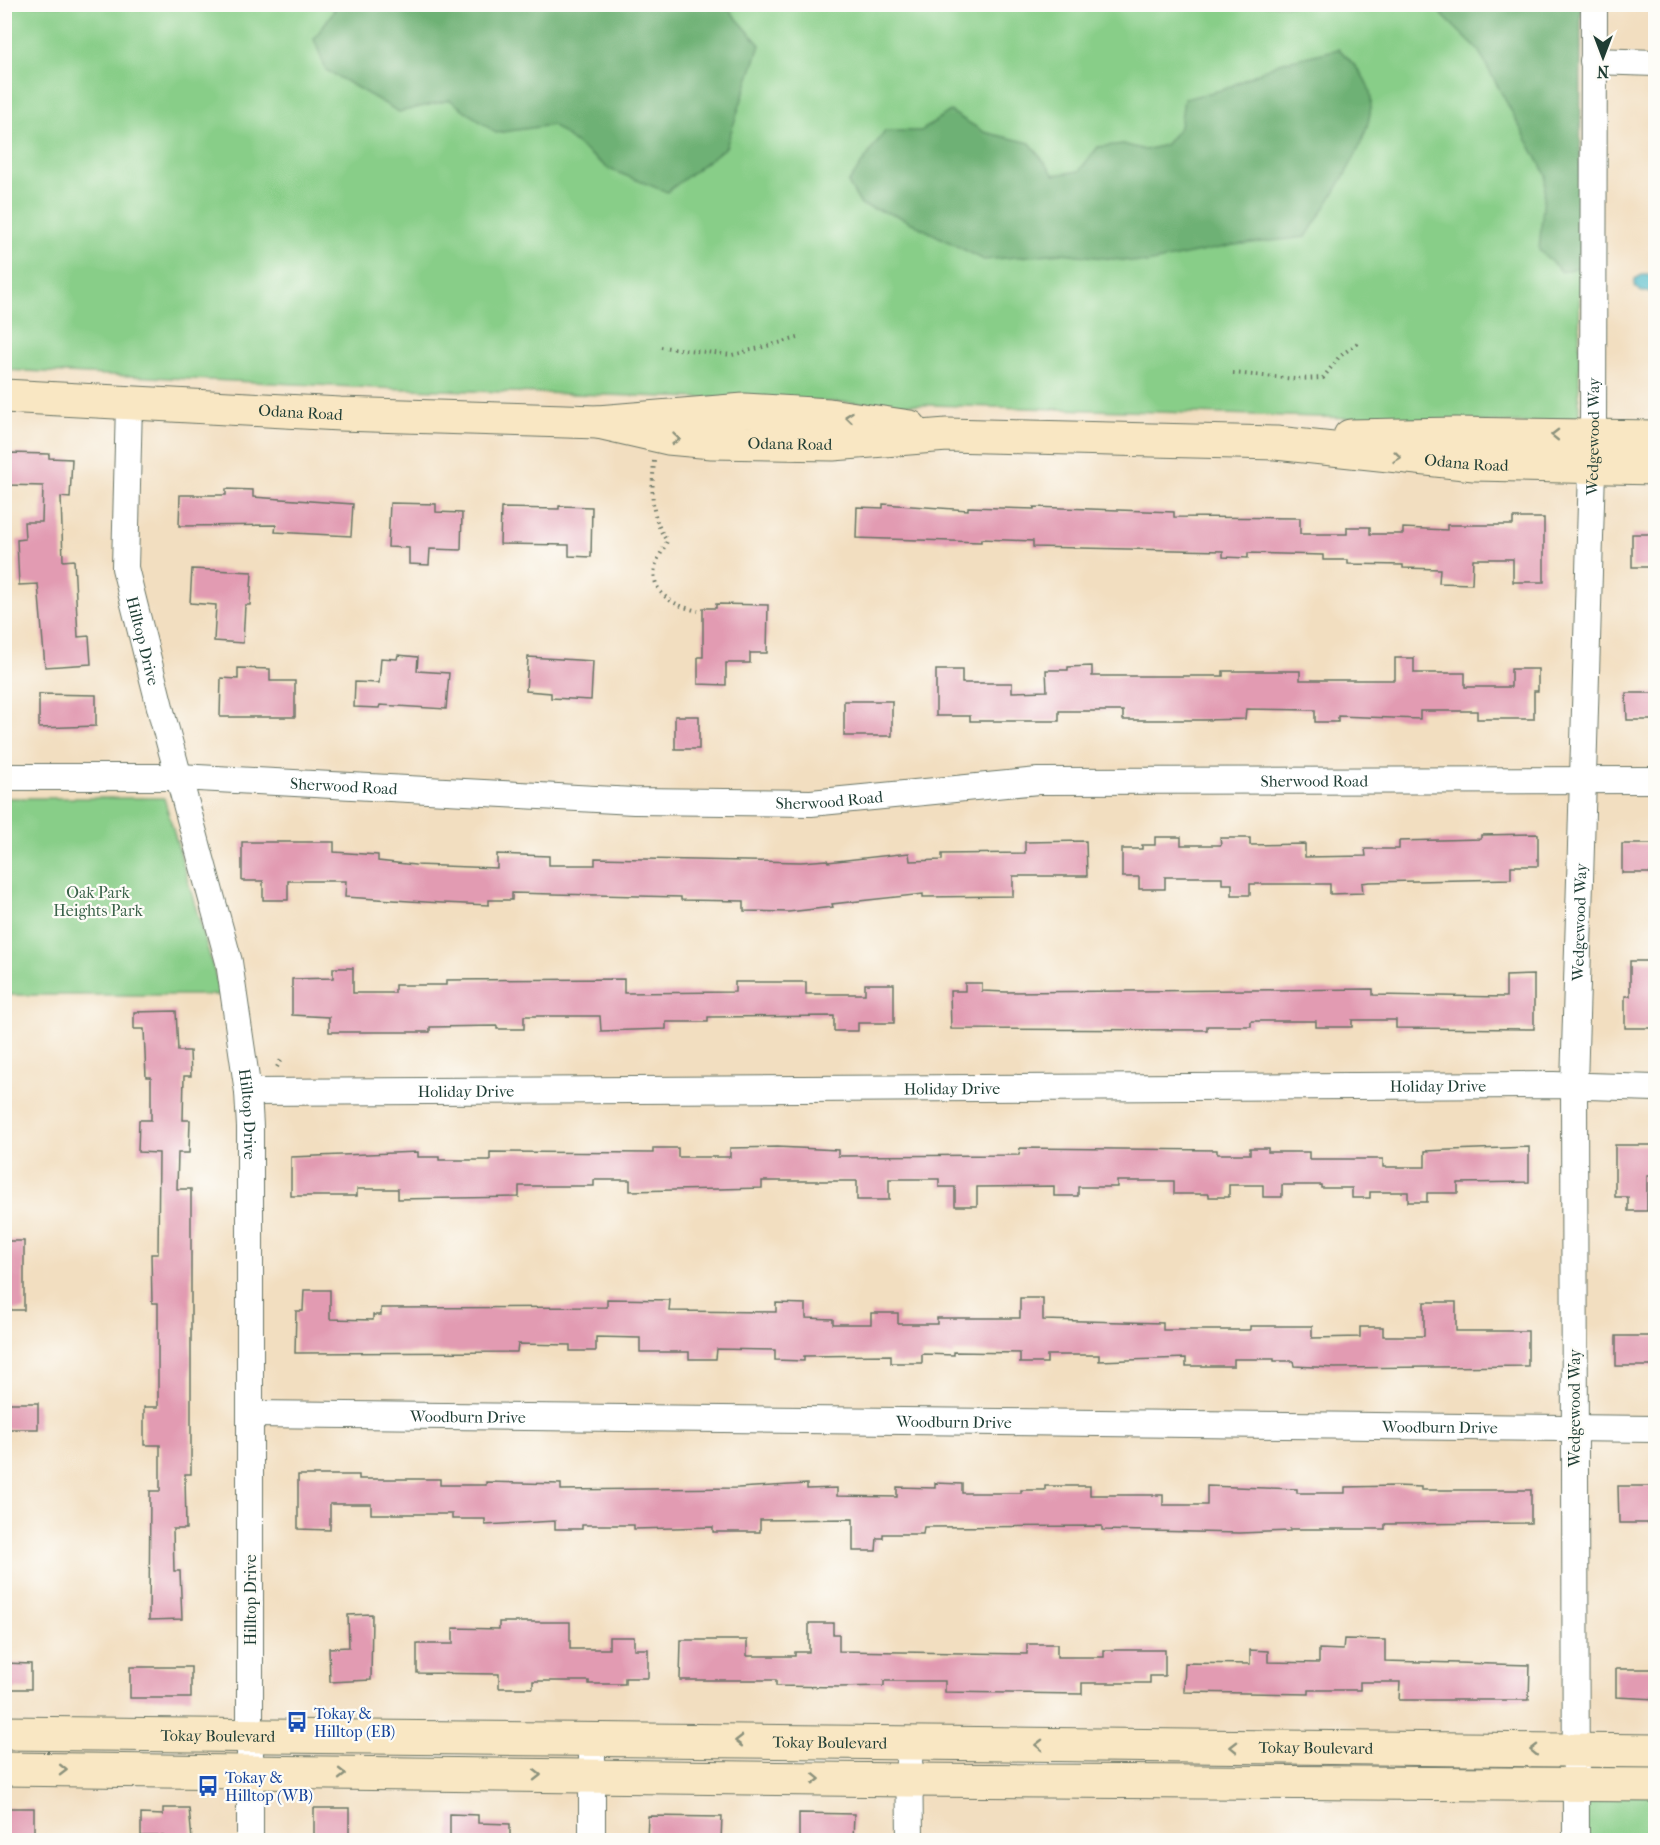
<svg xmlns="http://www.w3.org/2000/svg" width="1660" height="1845" font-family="'IM FELL French Canon',serif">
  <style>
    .green { fill: #88ce88; stroke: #54865e; stroke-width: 1.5 }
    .forest { fill: #6eb174; stroke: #467754; stroke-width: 1.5 }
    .water { fill: #4ebac9; stroke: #367c7e; stroke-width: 1.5 }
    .building { fill: #e29bb2 }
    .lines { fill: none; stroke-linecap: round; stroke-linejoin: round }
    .street-casing { stroke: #697565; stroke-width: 28 }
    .secondary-casing { stroke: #697565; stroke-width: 35 }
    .path { stroke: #697565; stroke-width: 4; stroke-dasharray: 1.5 4.5; stroke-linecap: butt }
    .street { stroke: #fff; stroke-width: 26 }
    .secondary { stroke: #f9e7c3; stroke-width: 33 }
    .oneway { stroke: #8c927c }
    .labels { text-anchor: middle; stroke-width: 4.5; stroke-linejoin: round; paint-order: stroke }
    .street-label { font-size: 16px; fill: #1f3d34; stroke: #fdfcf7 }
    .park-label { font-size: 16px; fill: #396149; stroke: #fdfcf7 }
    .transit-label { font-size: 16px; fill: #164399; stroke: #fdfcf7; text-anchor: start }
  </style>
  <rect width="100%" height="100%" fill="#fdfcf7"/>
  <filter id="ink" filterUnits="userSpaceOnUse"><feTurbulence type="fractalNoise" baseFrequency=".0167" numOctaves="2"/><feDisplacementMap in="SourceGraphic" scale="12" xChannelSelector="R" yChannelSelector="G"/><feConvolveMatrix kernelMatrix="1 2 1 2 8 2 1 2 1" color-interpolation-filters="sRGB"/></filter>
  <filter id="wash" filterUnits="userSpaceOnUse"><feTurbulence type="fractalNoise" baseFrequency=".008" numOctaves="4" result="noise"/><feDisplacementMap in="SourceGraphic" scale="24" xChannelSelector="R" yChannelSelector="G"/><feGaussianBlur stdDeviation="1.35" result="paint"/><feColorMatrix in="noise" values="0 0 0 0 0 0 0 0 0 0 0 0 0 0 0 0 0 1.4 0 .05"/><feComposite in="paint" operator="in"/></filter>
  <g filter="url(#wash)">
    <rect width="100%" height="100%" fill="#f2dec0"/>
    <path class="green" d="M5 5H1581L1579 425 376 388 5 370Z
      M4 798H164L221 995H5Z
      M1655 1785V1840H1576V1786Z"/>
    <path class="forest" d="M724 4 760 45 726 147 667 192 609 169 552 125 496 133 450 100 399 112 326 70 314 39 335 9 325 5Z
      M1432 5H1581L1580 267 1562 272 1539 250 1546 175 1478 50Z
      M1339 49C1352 62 1370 79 1371 99 1373 141 1328 201 1306 237L1234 245 1147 263 1061 253 984 260 898 216 861 205 848 183 885 131H921L950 111 984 132 1030 143 1054 175 1079 171 1098 147 1123 144 1145 150 1165 145 1180 127 1184 99 1225 89 1279 63Z"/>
    <path class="water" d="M1642 275H1655V292H1642L1635 287V279Z"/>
    <g id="blocks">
      <path class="building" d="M8 453 49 454V458L72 459 70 498 61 497 63 561 74 560 78 637 89 636 91 664 45 667 38 584 19 585 17 540 25 539 24 522H42L43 486 7 485Z
        M226 489 253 490V497L353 504 351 536 275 532 276 525 179 526 180 495H226Z
        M390 503 436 504V512L462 513 461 550 430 549 429 565 409 564V548L388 547Z
        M883 504 968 510V507L1034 509V507L1174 512V517L1300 518V534H1347V527H1370V534H1403V528L1447 530V525H1513V518H1544V582H1513V559H1473L1472 584 1439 583 1440 569 1403 568V565L1348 564V560H1323V555L1248 553V558L1223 557V551L1033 547V541L981 539V542L856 538 857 507 883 508Z
        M559 506 592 507 591 557 569 556V545L500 544 501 508 559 509Z
        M1632 534H1656V567H1632Z
        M192 569 252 572 250 605H245L243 643 214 641 216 605 190 603Z
        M716 604 768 605 767 653H750V663H726V685L698 684V657H703V608H716Z
        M398 655 418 657 417 671 449 673 446 709 380 705 379 708 354 707 355 682 379 683 381 658 397 659Z
        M528 657 593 661 591 700 551 698V693L526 691Z
        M1395 658H1414V673H1465V687H1511V669H1538V691H1534V719H1477V711H1420V719L1338 716V722H1315V710L1246 709 1245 719 1204 720H1123V711H1059V721H970V716H936V670H962V683H1012V692L1047 691 1046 670H1068V667L1092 666V676H1223V671H1300V680H1395Z
        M238 668 270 669V681H295V717H220L221 678 238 679Z
        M1626 693H1656V720H1627Z
        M39 694 96 695V726L39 728Z
        M844 701H892V736H844Z
        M675 716H699V749H675Z
        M1538 834V866H1511V879L1369 882 1362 883 1363 893 1330 894V884H1250V895H1232V884H1222V877H1165V889H1139V877H1122V849H1142V845H1155V837H1181V845H1221L1220 838H1250V845L1305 844V857L1366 856 1365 849H1399V841L1481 839V835Z
        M1086 841 1087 876H1013V896L923 897V894L832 904 833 907 788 912 744 911V901L681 900V897L512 893V900H489V905L442 903 345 897 346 881H288V900H263V881H242V842H334V852L378 855V861L415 865 497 868V854L549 856V865H595V858L801 862 827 860 828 862 909 853 910 861 942 860V854L1025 853V842Z
        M1622 844H1656V873H1622Z
        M1630 961H1656V1028H1625V996H1630Z
        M333 968H353V993H395V985H446V980L624 979V993L735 992V982H806V994H865V984H894V1023H858V1031H834V1016L708 1017V1022H666V1029L601 1031 600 1016H524V1029H497V1026L430 1027V1032H329V1017L292 1015V979L333 978Z
        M1534 975V1029L1396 1028V1020H1352V1027H1316V1021H1251V1026H1207V1030L951 1029 950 991H965V983H982V991L1006 992 1373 989V995L1506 997V976Z
        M176 1011 178 1051H190L191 1076H184L183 1120H190L189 1153H178L177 1189H191V1474H185L186 1529H173L174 1571H180L182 1619 149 1620 150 1491H160V1445H144V1407H158V1303H152L151 1254H158L159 1153 138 1152 139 1120H151V1077H146L144 1029H134V1012Z
        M1615 1145H1656V1176H1647V1211H1628V1197H1615Z
        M777 1147 838 1150V1156L1019 1155 1020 1148 1217 1150V1154H1250V1148H1268V1152H1309V1159H1383V1167H1425V1151L1529 1147V1182L1458 1183V1193H1427V1202H1408V1192H1370V1198H1352V1188H1321V1185H1282V1197H1263V1185H1229V1197H1209V1194H1174V1181H1117V1187H1078V1196H1054V1186L977 1187V1206H955V1187H939V1179H889V1200H857V1181H762V1188L630 1191V1180H594V1186H519V1197L398 1199V1189H357V1196H291V1157L418 1152V1157H439V1160H490V1152L653 1153V1148H678V1157H730V1148Z
        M4 1241H24V1310H4Z
        M304 1290H330V1319L373 1320V1315H381V1308L607 1307V1299L670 1300 669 1311 776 1312V1303L806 1304V1318L833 1319V1324H871V1313H898V1324H937V1318H1020V1298H1043V1320L1163 1323V1330H1250V1326H1312V1338L1360 1337V1327H1383V1336H1424V1302H1456V1331H1528V1366L1335 1368 1294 1366 1293 1361H1274V1359H1234V1366H1186V1358L1099 1361V1355H1047V1363H1020V1353L954 1352V1355L922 1354V1363H891V1355L804 1356V1361L775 1360V1350L717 1349 716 1359H689V1352H640V1338L596 1337V1351H570V1345L518 1344 517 1352 295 1353 296 1311H303Z
        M1616 1336H1656V1366H1616Z
        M4 1403H38V1429H4Z
        M298 1475H359V1479H440V1485H486V1482L561 1484V1490L738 1488 807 1484V1489L837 1488V1496L897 1497V1487L935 1488V1483L962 1484V1493H1021V1490H1045V1486H1090V1495H1163V1505H1207V1486L1297 1489V1493H1345V1487L1396 1486 1421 1487V1490H1531V1523L1385 1524V1529H1290V1531L1240 1533 1102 1530V1526L924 1527 923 1534H883V1538H877L876 1551H853V1519L760 1520V1532H713V1527L634 1529V1525H582V1529H555V1521L485 1525V1519H452V1514H371V1504H330V1530L298 1529Z
        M1618 1486H1654V1523H1619Z
        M372 1614 371 1680 330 1682 329 1648 349 1647 348 1615Z
        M499 1622H570V1649H609V1637H634V1649H648V1678H625V1684H589V1681H533V1688H499V1674L417 1673V1644H453V1628L499 1629Z
        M809 1623H833V1634H839V1651L1027 1654V1644H1057V1657H1104V1650H1165V1676H1150V1683H1082V1694L945 1692V1681H884V1686L839 1687 776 1686V1680H680L681 1640H747V1656H795V1652H809Z
        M1344 1639 1385 1640V1661L1530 1665 1529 1700H1399L1400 1682H1360V1690H1309V1694L1184 1692 1185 1663 1250 1664V1650L1268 1651V1662L1319 1663V1649L1343 1650Z
        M4 1663 31 1664V1689H4Z
        M130 1667H191V1698H130Z
        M1616 1669H1656V1699L1616 1697Z
        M4 1808H34V1840H4Z
        M163 1808H189L192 1840H163V1836H141V1814L163 1815Z
        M314 1808H349V1840H314Z
        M799 1813 854 1814 853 1840H799Z
        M450 1814 478 1815V1823L510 1824V1840H450Z
        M648 1816 722 1817 721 1840H647Z"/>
    </g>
  </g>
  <g filter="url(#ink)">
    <use href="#blocks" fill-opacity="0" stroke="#697565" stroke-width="1.5"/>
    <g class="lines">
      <defs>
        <g id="street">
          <path d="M1593 61 1656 63"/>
          <path id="s1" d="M129 403 125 568 163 719 229 962 248 1092 250 1127V1840"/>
          <path id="s2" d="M4 777H179L634 801 811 803 1038 781 1656 780"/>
          <path id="s3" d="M248 1092 1553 1085 1656 1088"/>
          <path id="s4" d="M250 1414 1656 1429"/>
          <path d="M909 1744 910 1840"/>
          <path d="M592 1840V1739"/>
          <path id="s5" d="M1576 1840 1574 1085 1593 435 1594 4"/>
        </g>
        <g id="secondary">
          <path id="s6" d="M4 396 340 414 598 422 744 410 829 415 910 427"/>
          <path id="s7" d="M598 422 668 438 712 442 833 444 947 435 1276 443 1474 464 1656 468"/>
          <path d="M1350 436 1456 434 1656 437"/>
          <path id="s8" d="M4 1733 1656 1751"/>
          <path d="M4 1769 909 1780 1656 1785"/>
        </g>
      </defs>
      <use href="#street" class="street-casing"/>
      <use href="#secondary" class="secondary-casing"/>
      <path class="path" d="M661 347 732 355 802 337
        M1233 373 1295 379 1323 378 1339 357 1360 341
        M654 461C652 491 649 515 667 541 664 549 657 558 655 567 650 595 676 606 698 611
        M277 1067 281 1060"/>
      <use href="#street" class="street"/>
      <use href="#secondary" class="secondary"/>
    </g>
    <defs><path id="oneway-chevron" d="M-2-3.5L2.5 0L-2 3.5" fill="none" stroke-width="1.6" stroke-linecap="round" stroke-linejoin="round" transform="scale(1.5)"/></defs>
    <g class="oneway">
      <use href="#oneway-chevron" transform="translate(849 417) rotate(-174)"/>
      <use href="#oneway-chevron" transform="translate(1555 435) rotate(-179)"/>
      <use href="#oneway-chevron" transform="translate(676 439) rotate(5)"/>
      <use href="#oneway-chevron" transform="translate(1397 457) rotate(6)"/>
      <use href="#oneway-chevron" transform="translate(739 1741) rotate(-179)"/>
      <use href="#oneway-chevron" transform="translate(1039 1745) rotate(-179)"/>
      <use href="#oneway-chevron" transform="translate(1234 1747) rotate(-179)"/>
      <use href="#oneway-chevron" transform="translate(1534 1750) rotate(-179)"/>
      <use href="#oneway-chevron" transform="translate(63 1770) rotate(1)"/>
      <use href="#oneway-chevron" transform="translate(342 1774)"/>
      <use href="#oneway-chevron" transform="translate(537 1775)"/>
      <use href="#oneway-chevron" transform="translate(816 1779) rotate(1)"/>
    </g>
  </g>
  <defs>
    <symbol id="bus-bare" viewBox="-9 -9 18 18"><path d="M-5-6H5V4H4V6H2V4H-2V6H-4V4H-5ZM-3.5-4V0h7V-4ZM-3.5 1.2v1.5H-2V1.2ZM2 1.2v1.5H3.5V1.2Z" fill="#1a4fb4" stroke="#fdfcf7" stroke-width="2.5" paint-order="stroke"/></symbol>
  </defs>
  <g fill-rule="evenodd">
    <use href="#bus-bare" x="282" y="1707" width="30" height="30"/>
    <use href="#bus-bare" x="193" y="1771" width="30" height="30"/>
  </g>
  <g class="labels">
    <g class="street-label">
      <text dy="6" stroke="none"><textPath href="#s6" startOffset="297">Odana Road</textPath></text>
      <text dy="6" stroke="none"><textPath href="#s5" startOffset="1404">Wedgewood Way</textPath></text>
      <text dy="6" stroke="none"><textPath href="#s7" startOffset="194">Odana Road</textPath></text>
      <text dy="6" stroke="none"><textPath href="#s7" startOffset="872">Odana Road</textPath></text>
      <text dy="6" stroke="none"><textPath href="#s1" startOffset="240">Hilltop Drive</textPath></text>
      <text dy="6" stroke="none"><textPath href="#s2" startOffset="1312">Sherwood Road</textPath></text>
      <text dy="6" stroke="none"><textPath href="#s2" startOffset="340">Sherwood Road</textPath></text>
      <text dy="6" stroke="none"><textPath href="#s2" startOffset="826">Sherwood Road</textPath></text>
      <text dy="6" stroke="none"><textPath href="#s5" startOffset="918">Wedgewood Way</textPath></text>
      <text dy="6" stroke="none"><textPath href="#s3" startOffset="1190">Holiday Drive</textPath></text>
      <text dy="6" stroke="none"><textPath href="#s3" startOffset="704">Holiday Drive</textPath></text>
      <text dy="6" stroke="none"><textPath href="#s3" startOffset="218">Holiday Drive</textPath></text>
      <text dy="6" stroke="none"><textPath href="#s1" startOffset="726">Hilltop Drive</textPath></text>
      <text transform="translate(1574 1408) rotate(-90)" y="6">Wedgewood Way</text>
      <text dy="6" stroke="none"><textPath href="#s4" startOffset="218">Woodburn Drive</textPath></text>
      <text dy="6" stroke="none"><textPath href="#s4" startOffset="704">Woodburn Drive</textPath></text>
      <text dy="6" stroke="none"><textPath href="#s4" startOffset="1190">Woodburn Drive</textPath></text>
      <text transform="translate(250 1600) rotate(-90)" y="6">Hilltop Drive</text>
      <text dy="6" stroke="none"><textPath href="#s8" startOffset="214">Tokay Boulevard</textPath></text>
      <text dy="6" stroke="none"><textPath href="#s8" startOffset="826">Tokay Boulevard</textPath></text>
      <text dy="6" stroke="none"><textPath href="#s8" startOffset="1312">Tokay Boulevard</textPath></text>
    </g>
    <g class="park-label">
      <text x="98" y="898">Oak Park<tspan x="98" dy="18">Heights Park</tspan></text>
    </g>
    <g class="transit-label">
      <text x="314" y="1719">Tokay &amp;<tspan x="314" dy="18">Hilltop (EB)</tspan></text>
      <text x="225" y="1783">Tokay &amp;<tspan x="225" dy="18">Hilltop (WB)</tspan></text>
    </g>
  </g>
  <rect width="1660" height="1845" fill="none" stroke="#fdfcf7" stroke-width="24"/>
  <g transform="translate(1603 57) rotate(180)" stroke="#fdfcf7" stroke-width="4.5" paint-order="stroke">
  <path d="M0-4.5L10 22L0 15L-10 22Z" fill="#1f3d34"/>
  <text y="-9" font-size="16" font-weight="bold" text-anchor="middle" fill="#1f3d34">N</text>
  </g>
</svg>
